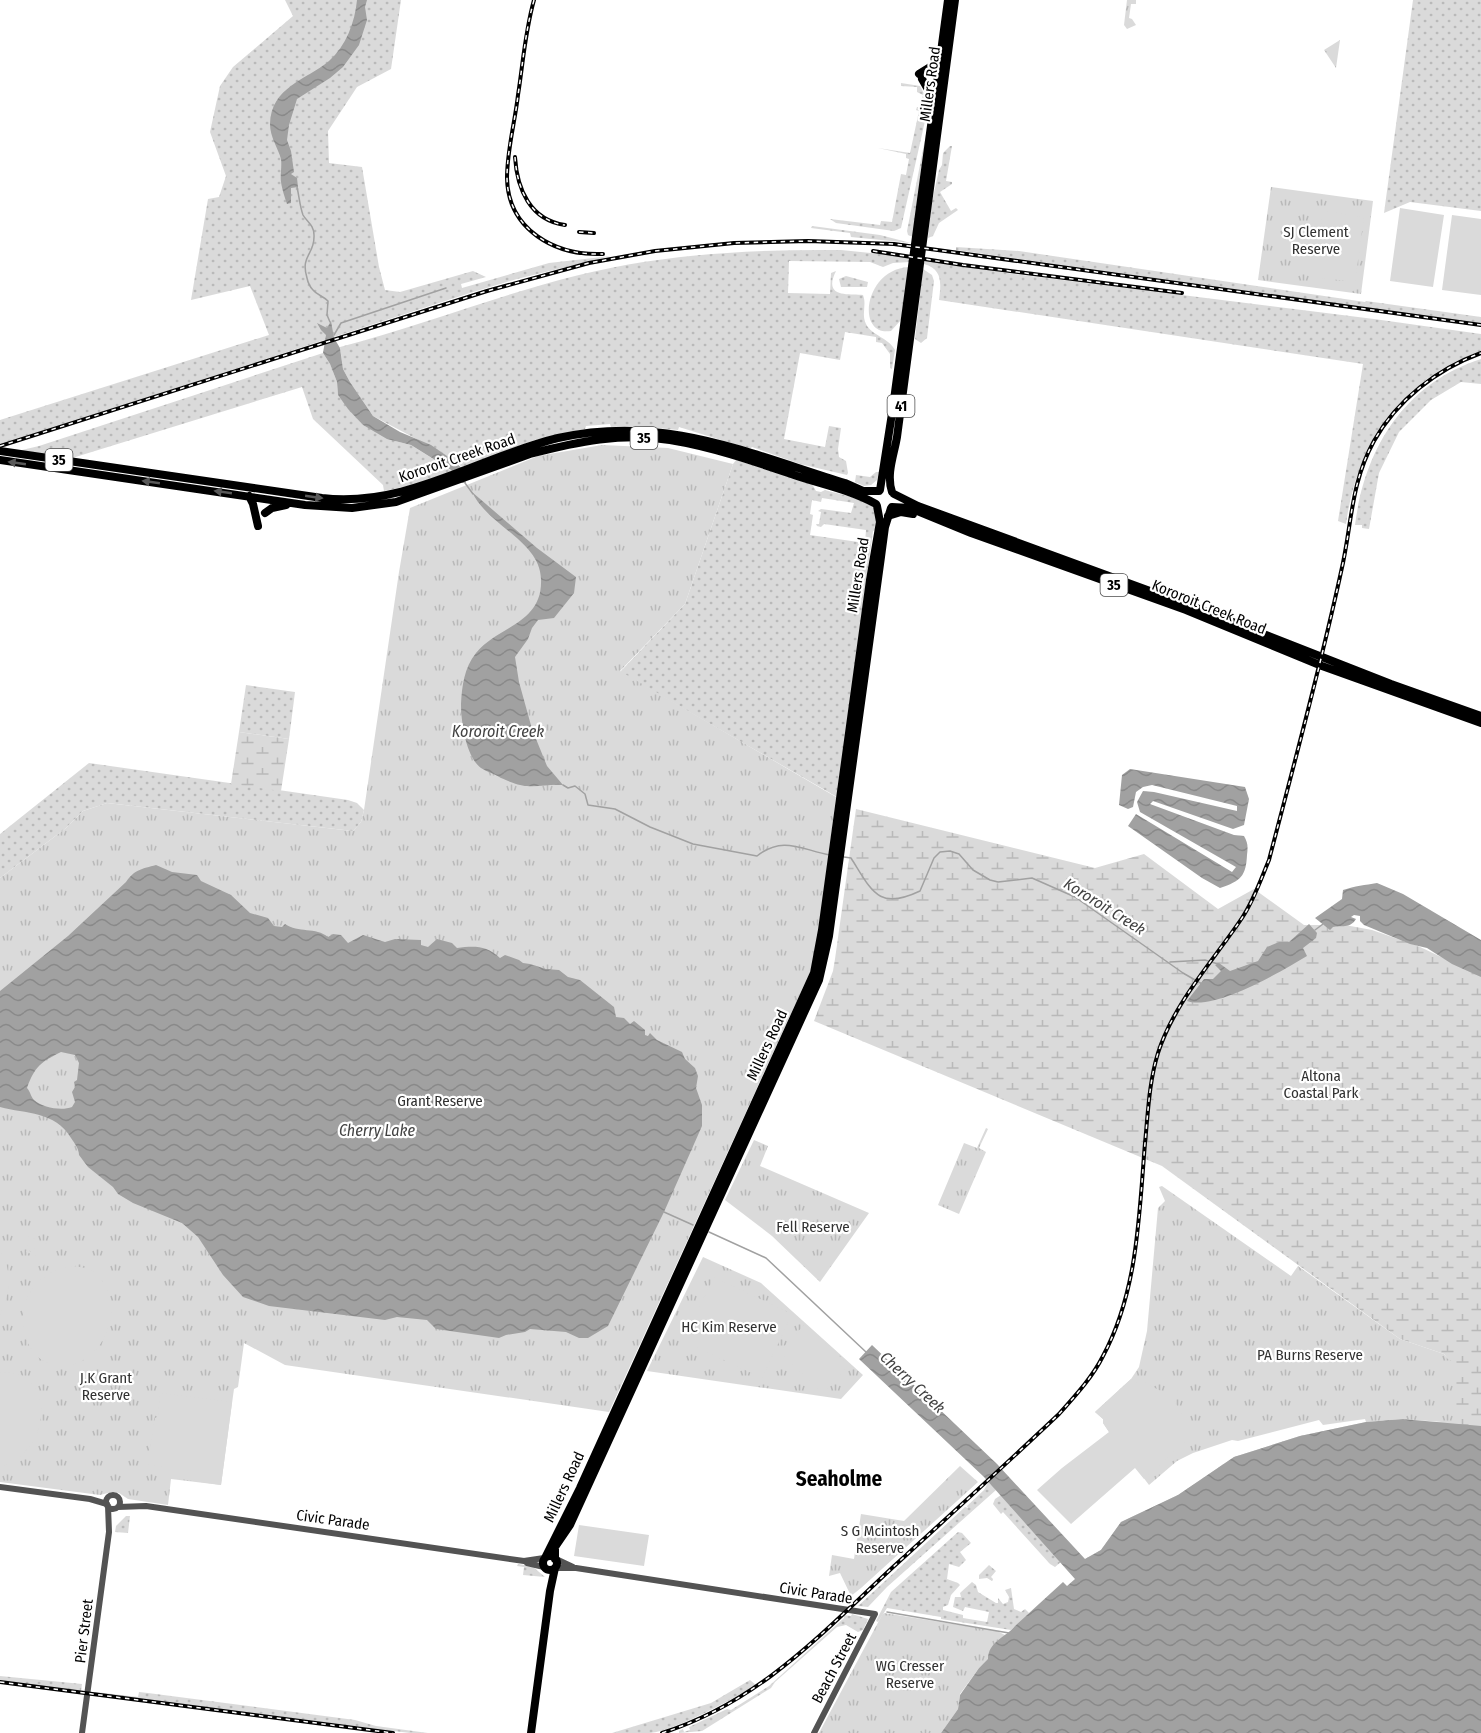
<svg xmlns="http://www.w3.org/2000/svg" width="1481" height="1733" font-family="'Fira Sans Condensed',sans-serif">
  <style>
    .grass { fill: url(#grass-dots); fill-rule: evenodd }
    .wetland { fill: url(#wetland-marsh) }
    .park { fill: url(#park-tufts) }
    .pitch { fill: #dadada }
    .water { fill: url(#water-waves); fill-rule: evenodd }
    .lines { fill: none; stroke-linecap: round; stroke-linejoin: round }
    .stream { stroke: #a1a1a1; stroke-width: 1.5 }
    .minor { stroke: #535353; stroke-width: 6 }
    .major { stroke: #000; stroke-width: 8 }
    .rail-casing { stroke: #000; stroke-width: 4 }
    .rail { stroke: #fff; stroke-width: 1.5; stroke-dasharray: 4.5; stroke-linecap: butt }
    .oneway { fill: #595959 }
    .labels { text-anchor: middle; stroke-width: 4.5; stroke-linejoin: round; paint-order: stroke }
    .shield { fill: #fff; stroke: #4c4c4c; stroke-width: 1.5 }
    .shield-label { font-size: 14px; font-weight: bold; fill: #000 }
    .street-label { font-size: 15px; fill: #000; stroke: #fff }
    .park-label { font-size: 15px; fill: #313131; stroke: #fff }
    .water-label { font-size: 16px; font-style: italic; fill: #424242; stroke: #fff }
    .district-label { font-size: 21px; font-weight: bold; fill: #000; stroke: #fff }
  </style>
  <defs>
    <pattern id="grass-dots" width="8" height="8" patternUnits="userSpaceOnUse" patternTransform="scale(1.5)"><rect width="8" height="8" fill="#dadada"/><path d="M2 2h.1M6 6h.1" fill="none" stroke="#b9b9b9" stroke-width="1.8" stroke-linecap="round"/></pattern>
    <pattern id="wetland-marsh" width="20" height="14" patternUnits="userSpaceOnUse" patternTransform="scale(1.5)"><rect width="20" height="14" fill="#dadada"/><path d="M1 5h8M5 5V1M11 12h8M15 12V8" fill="none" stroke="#b9b9b9"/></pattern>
    <pattern id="park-tufts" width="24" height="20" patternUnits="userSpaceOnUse" patternTransform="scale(1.5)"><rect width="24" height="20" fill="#dadada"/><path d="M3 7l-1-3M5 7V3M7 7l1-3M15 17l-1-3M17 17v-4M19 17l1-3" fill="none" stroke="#b9b9b9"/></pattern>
    <pattern id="water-waves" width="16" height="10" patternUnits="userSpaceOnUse" patternTransform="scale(1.5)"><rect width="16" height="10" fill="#a1a1a1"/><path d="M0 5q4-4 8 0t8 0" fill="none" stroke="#898989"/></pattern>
  </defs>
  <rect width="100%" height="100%" fill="#fff"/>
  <path class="grass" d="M285 0H401L391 69 357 87 328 131 329 163 362 167 379 267 385 290 400 292 473 271 486 277 461 284 462 288 549 263 611 256 517 279 470 293 0 445V420L269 335 250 286 191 300 208 199 219 197 226 176 210 132 220 86 233 67 293 16Z
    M1413 0H1481V211L1410 202 1384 213Z
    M901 83 920 86 929 103 901 228 894 231 836 223 830 219 880 225 881 221 892 222 901 174 906 175 909 159 906 158V154L878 148 910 153 919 111 916 110 917 107H920L923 95 917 92V87L901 86Z
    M926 134 927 135 913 237 908 235 907 231Z
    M950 146H952L946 181 952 182V184L940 192 951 211 956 208 958 210 939 223 933 236 928 238 931 206 939 170 942 165 943 153Z
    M812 226 880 235 911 243 851 237 850 233 811 228Z
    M956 247 1019 251 1365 302 1366 301 1481 317V324L956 250Z
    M841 250 910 257V262L893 263 883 267 870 262 789 261 788 293 830 294 831 273 836 271C822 299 850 293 863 295 867 305 861 314 866 324 872 336 888 337 895 350L892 369 890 368V354L882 343 876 342V337L845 332 840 360 800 353 784 439 825 447 829 426 841 428 838 449 839 457 846 461 848 473 847 475 800 464 752 447 750 449 679 427 678 430 635 426 611 427 610 424 586 426 585 429 535 440 462 467 441 452 373 416 350 382 343 369 340 347C420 326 498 295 579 275 664 254 754 249 841 250Z
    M925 260 1014 274 1374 319 1481 334V351C1403 378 1357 443 1346 524L1338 521 1363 364 939 300C941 284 943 269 924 264Z
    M909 267 901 320 891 331C855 337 864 269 909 267Z
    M923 269 932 275 934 281 927 338 921 343 915 339Z
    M846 276 868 282 867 287H841L839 279Z
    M323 353 330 364 337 382 338 395 363 425 395 441 411 445 452 471 417 484 384 491 383 485 313 419 302 387 69 459 20 452 22 450 39 446Z
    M1481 359V384L1461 382 1431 400 1399 432 1379 473 1369 529 1362 528V525H1355C1365 448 1404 384 1481 359Z
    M736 460 812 484 816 491 821 492 825 490C838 494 875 500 877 514 878 519 876 525 876 530L873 531 837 797 620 672 685 604 733 464ZM822 498 854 503 851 513 821 509 818 511 821 512 819 524H816L817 526 821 527 824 524 866 530 865 543 810 535 813 515 810 514 812 500 821 502Z
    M876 472H879L877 480 871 485 864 486 855 482 856 475 870 477Z
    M246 685 295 692 289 739 239 732Z
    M89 763 348 800 357 803 364 810 361 822 353 831 107 803 83 811 66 828 0 878V834Z
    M989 1481 996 1490 887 1587 868 1607 858 1606 965 1507 968 1508 967 1506 984 1490Z
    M1001 1495 1061 1562 1055 1567 1050 1564 1003 1512 1001 1514 993 1504 995 1499Z
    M126 1516H130L128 1533 115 1532 116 1526Z
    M958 1532 962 1533 971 1543 960 1552 966 1560 959 1567 949 1564 947 1579 958 1583 960 1585 951 1595 948 1605 943 1607V1610L963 1615V1618L987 1622 989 1612 965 1607 963 1611 953 1607 955 1597H961L960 1593 972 1582 976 1585 978 1592 996 1603H998V1598L1003 1604 1008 1602 1009 1597 1005 1590 1011 1588 1014 1609 1021 1612 1025 1609 1029 1613 1011 1630 941 1619V1617L887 1608 878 1622 876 1621 891 1592Z
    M518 1564 532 1566 545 1577 523 1575 524 1567 517 1566Z
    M989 1565 996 1571 991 1577 993 1579 992 1581 987 1578 979 1579V1575Z
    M852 1614 868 1619 863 1630 858 1632 846 1625 837 1627 775 1682 771 1688 702 1731 679 1733V1731L683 1729 684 1732 690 1730 689 1727 727 1709 731 1710 769 1686 844 1618V1615L851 1616Z
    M0 1676 82 1684 81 1691 0 1681Z
    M750 1680 756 1685C731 1700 677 1730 650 1733 637 1733 624 1733 612 1733L711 1703Z
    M95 1692 138 1697 139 1692 148 1693 355 1720 376 1726 428 1733H410L95 1693Z"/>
  <path class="wetland" d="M239 732 289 739 281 791 231 784Z
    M856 809 1095 868 1144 854 1218 909 1254 889 1304 925H1345L1372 930 1418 946 1481 976V1571L1085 1559 1101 1550 1121 1522 1178 1495 1234 1457 1300 1436 1366 1422H1455L1448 1359 1444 1354 1400 1339 1162 1166 814 1021 833 971 835 959Z"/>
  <path class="park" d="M1127 0H1136V4H1131L1129 18 1132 19 1136 25 1127 29 1124 25Z
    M1340 40 1336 68 1324 50Z
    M1271 187 1373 201 1361 294 1258 280Z
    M602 445 668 448 733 464 685 604 620 671 836 797 818 938 811 970 609 1412 285 1365 244 1343 238 1387 234 1389 233 1396 221 1485 171 1479 168 1505 128 1499 119 1493 112 1492 100 1495 0 1482V878L66 828 83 811 107 803 353 831 361 822 364 810 399 572 410 508 538 456Z
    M986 1128 988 1129 979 1148 986 1152 959 1214 938 1205 964 1143 977 1148Z
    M754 1140 768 1146 760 1166 869 1213 820 1282 772 1236 725 1200Z
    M1162 1186 1291 1276 1298 1266 1400 1339 1444 1354 1448 1359 1455 1363V1423L1403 1419 1366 1422 1365 1419 1323 1425 1319 1420 1238 1441 1232 1440 1193 1453 1177 1461 1149 1485 1109 1432 1103 1423V1419L1095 1412 1131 1379 1139 1367 1147 1331 1158 1208 1165 1201 1159 1187Z
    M703 1257 761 1283 863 1375 841 1399 647 1371Z
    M960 1466 978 1482 861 1588 851 1596 840 1573 829 1576 832 1555 854 1559 861 1514 904 1521Z
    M884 1613 997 1631 1005 1635C997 1643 989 1647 989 1659L979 1668 960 1694 958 1709 941 1733H819L882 1615Z"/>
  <path class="pitch" d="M1400 208 1444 215 1433 287 1390 281Z
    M1323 211 1364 217 1355 282 1313 277Z
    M1452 215 1481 219V295L1442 290Z
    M28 1236 52 1246 43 1267 34 1263 36 1256 26 1252 27 1250 37 1254 39 1251 25 1245Z
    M0 1250C13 1271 10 1294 0 1315Z
    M73 1266C80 1267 89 1268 95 1273 133 1304 99 1379 50 1364 38 1360 30 1350 26 1338 14 1303 37 1270 73 1266Z
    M714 1277 792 1314 762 1378 683 1341Z
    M805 1324 849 1365 823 1393 779 1352Z
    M3 1372C9 1373 16 1373 21 1375 50 1391 45 1433 24 1453 17 1460 9 1464 0 1467V1373Z
    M1131 1379 1138 1383 1140 1380 1172 1397 1181 1413 1189 1438 1144 1479 1135 1468 1071 1524 1037 1490 1062 1468 1109 1432 1103 1423V1419L1095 1412Z
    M160 1393 232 1402 221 1485 173 1478V1468L147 1464 155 1418 158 1417Z
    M579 1525 649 1535 644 1566 574 1556Z"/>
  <path class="water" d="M357 0H367L365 7 367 20 359 45 343 67 330 78 297 99 289 125 287 140 291 151 294 172 291 174 297 178 298 187 291 188V203L287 204C285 198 282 189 281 182 280 175 282 167 281 159 278 148 270 137 270 124 271 87 306 80 329 61 346 46 355 22 357 0Z
    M331 321 334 338 340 348 343 369 350 382 373 416 400 432 431 445 450 458 463 469 466 483H462L451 470 411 445 387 439 363 425 348 409 338 395 337 382 330 364 323 353 326 335 321 330 317 323 327 328Z
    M472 492 537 548 576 577 574 593 554 618 538 620 532 628 528 639 515 657 519 682 532 729 547 766 563 785C550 784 539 787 527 786 519 786 508 781 501 778 495 774 487 772 481 768 466 757 461 722 461 704 462 686 464 668 476 653 498 626 543 624 541 579 540 541 488 526 472 492Z
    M1130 769 1245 787 1249 799 1244 825 1233 829 1153 801 1150 804 1234 835 1244 836C1248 843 1248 847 1247 855 1246 876 1241 881 1220 888L1202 878 1128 826 1136 814 1232 872 1236 867 1140 812 1137 802 1143 791 1154 792 1237 811V806L1152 785 1143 787 1136 792 1133 807 1128 809 1119 805 1122 775Z
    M156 865 172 872 197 875 201 881 231 895 250 913 268 918 274 926 282 927 285 924C298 933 316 927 328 937L333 934 341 935 348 943 363 935 385 942 395 939 421 940V945L428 947 437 939 452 943 457 948C474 946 486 945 500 958L505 955 519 960 523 963 530 964 546 969 559 970 568 977 580 980 614 1007 616 1017 624 1018 630 1024 634 1021 645 1030V1035L648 1036 650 1033 657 1040 682 1052 685 1059 695 1068 698 1076 696 1088 702 1105V1126L664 1212 608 1326 588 1338H579L566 1332 530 1329 525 1332 506 1335 499 1338 436 1329 427 1320 397 1317 385 1320 269 1306 243 1297 223 1275 198 1237 182 1223 133 1203 118 1194 113 1187 88 1167 79 1155C79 1149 75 1144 71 1138 55 1111 26 1114 0 1107V991L68 936 126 882C135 869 142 869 156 865ZM61 1052 75 1055 79 1063 77 1080 74 1082 75 1087 72 1092 75 1102 72 1107C62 1111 43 1108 34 1100 31 1097 30 1091 27 1088 35 1066 41 1062 61 1052Z
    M1377 883 1403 894 1481 940V977L1452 964 1427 948 1410 944 1364 925 1360 921V916L1354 915 1351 917 1356 919C1350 929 1341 925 1333 927L1330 930 1315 918 1342 899 1343 890C1355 886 1365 885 1377 883Z
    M1309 924 1317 933 1316 938 1303 948 1307 956C1282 971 1215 1011 1187 1001L1204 979H1213L1221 971 1215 965 1219 963 1230 971 1258 961 1267 947 1279 942H1289Z
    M872 1345 997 1464 1085 1559 1101 1550 1121 1522 1178 1495 1234 1457 1300 1436 1366 1422 1403 1419 1481 1426V1733H941L958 1709 960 1695 979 1668 988 1659C988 1642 1006 1637 1015 1626L1063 1582 1067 1586 1075 1579 984 1477 859 1359Z"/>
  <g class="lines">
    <path class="stream" d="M297 187C299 196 300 207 303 215 307 222 314 225 314 235 315 255 300 255 307 278 308 283 309 286 313 290 317 295 323 296 328 301L327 315 330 322
      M334 335 341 323 446 288
      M465 483 473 494
      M563 785 568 788 575 786 585 794 588 805 615 809 650 827 693 844 757 856C783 835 802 850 830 855
      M844 857 851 858C872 891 878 911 920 891L934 858 940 852 950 851 959 854 973 870 990 880 998 882 1032 878 1075 897 1183 973 1202 984
      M1315 930 1323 924
      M1170 962 1205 960 1218 964
      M664 1212 693 1225
      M709 1232 766 1258 866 1352
      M887 1612 1009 1633"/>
    <path class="minor" d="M0 1487 90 1499 107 1504
      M106 1502a7 7 0 1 1 14 0a7 7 0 1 1-14 0Z
      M118 1507 146 1506 524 1561 544 1558
      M556 1559 573 1567
      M527 1563 544 1567
      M555 1568H576L875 1614 814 1733
      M82 1733 109 1532 108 1506"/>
    <path class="major" d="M919 74 940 61
      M922 79 934 100
      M0 451 322 498C407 508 478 457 558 438 664 414 747 453 845 483L863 491H879
      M0 460 305 505 352 508 396 502 530 454C576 442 623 432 670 440 713 447 753 461 794 475 821 484 851 490 876 504
      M880 490 893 407 948 0
      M892 492C886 474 894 455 897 437L955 0
      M894 494 918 506 1202 610 1391 684 1481 716
      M249 496 253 504 258 526
      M892 507 910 508 971 533 1186 610 1322 666 1481 723
      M265 513 272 508 286 505
      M888 516 901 512 913 514
      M543 1563a7 7 0 1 1 14 0a7 7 0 1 1-14 0Z
      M545 1558 580 1488 814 973 822 930 870 580 880 522 877 506
      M555 1559V1547L570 1525 819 980 829 936 881 557 885 527 891 508
      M531 1733 550 1591 555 1568"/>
    <defs>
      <path id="rail" d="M534 0C525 32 523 63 518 95 515 122 507 150 507 178 508 230 555 256 603 254
        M515 157C517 189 530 220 565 225
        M579 232 594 233
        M873 251 963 265 1182 293
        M0 446 487 291 589 263 655 251 734 243 808 241 894 244 1481 325
        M0 1682 393 1733
        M662 1733C759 1702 820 1635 892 1568 948 1517 1004 1466 1059 1414 1075 1396 1092 1378 1103 1356 1138 1291 1139 1215 1145 1143 1148 1113 1149 1082 1158 1053 1174 1003 1213 961 1242 918 1254 900 1261 879 1269 860 1294 764 1320 669 1341 572 1352 526 1350 484 1374 441 1397 400 1437 369 1481 353"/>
    </defs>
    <use href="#rail" class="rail-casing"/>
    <use href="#rail" class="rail"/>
  </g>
  <defs><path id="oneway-solid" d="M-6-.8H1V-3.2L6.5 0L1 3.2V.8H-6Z" transform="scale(1.5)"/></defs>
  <g class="oneway">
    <use href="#oneway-solid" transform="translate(17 463) rotate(-172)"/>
    <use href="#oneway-solid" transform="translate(151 482) rotate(-172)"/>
    <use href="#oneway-solid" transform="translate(223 492) rotate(-172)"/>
    <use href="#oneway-solid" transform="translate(314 497) rotate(8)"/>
  </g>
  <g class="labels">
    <g class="shield">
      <rect x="887.5" y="395" width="27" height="22" rx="4.5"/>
      <rect x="630.5" y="427" width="27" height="22" rx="4.5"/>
      <rect x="45.5" y="449" width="27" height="22" rx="4.5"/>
      <rect x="1100.5" y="574" width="27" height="22" rx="4.5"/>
    </g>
    <g class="shield-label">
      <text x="901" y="411">41</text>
      <text x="644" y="443">35</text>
      <text x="59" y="465">35</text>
      <text x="1114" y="590">35</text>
    </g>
    <g class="street-label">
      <text transform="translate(930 84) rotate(-82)" y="5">Millers Road</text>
      <text transform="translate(457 458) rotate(-19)" y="5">Kororoit Creek Road</text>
      <text transform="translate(858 575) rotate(-81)" y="5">Millers Road</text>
      <text transform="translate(1209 607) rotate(22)" y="5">Kororoit Creek Road</text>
      <text transform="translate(767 1045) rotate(-65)" y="5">Millers Road</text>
      <text transform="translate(564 1487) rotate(-65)" y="5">Millers Road</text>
      <text transform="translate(333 1520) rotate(8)" y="5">Civic Parade</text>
      <text transform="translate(816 1593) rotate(9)" y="5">Civic Parade</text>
      <text transform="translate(84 1631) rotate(-83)" y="5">Pier Street</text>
      <text transform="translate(834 1668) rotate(-62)" y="5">Beach Street</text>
    </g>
    <g class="park-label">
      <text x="1316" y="237">SJ Clement<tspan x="1316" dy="17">Reserve</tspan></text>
      <text x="1321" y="1081">Altona<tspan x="1321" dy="17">Coastal Park</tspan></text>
      <text x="440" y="1106">Grant Reserve</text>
      <text x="813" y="1232">Fell Reserve</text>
      <text x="729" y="1332">HC Kim Reserve</text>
      <text x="1310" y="1360">PA Burns Reserve</text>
      <text x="106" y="1383">J.K Grant<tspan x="106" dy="17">Reserve</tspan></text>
      <text x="880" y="1536">S G Mcintosh<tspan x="880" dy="17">Reserve</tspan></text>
      <text x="910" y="1671">WG Cresser<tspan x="910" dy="17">Reserve</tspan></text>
    </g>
    <g class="water-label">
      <text x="498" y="737">Kororoit Creek</text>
      <text transform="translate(1105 906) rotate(32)" y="6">Kororoit Creek</text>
      <text x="377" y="1136">Cherry Lake</text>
      <text transform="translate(913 1382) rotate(43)" y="6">Cherry Creek</text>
    </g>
    <g class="district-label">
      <text x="839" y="1486">Seaholme</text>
    </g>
  </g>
</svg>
